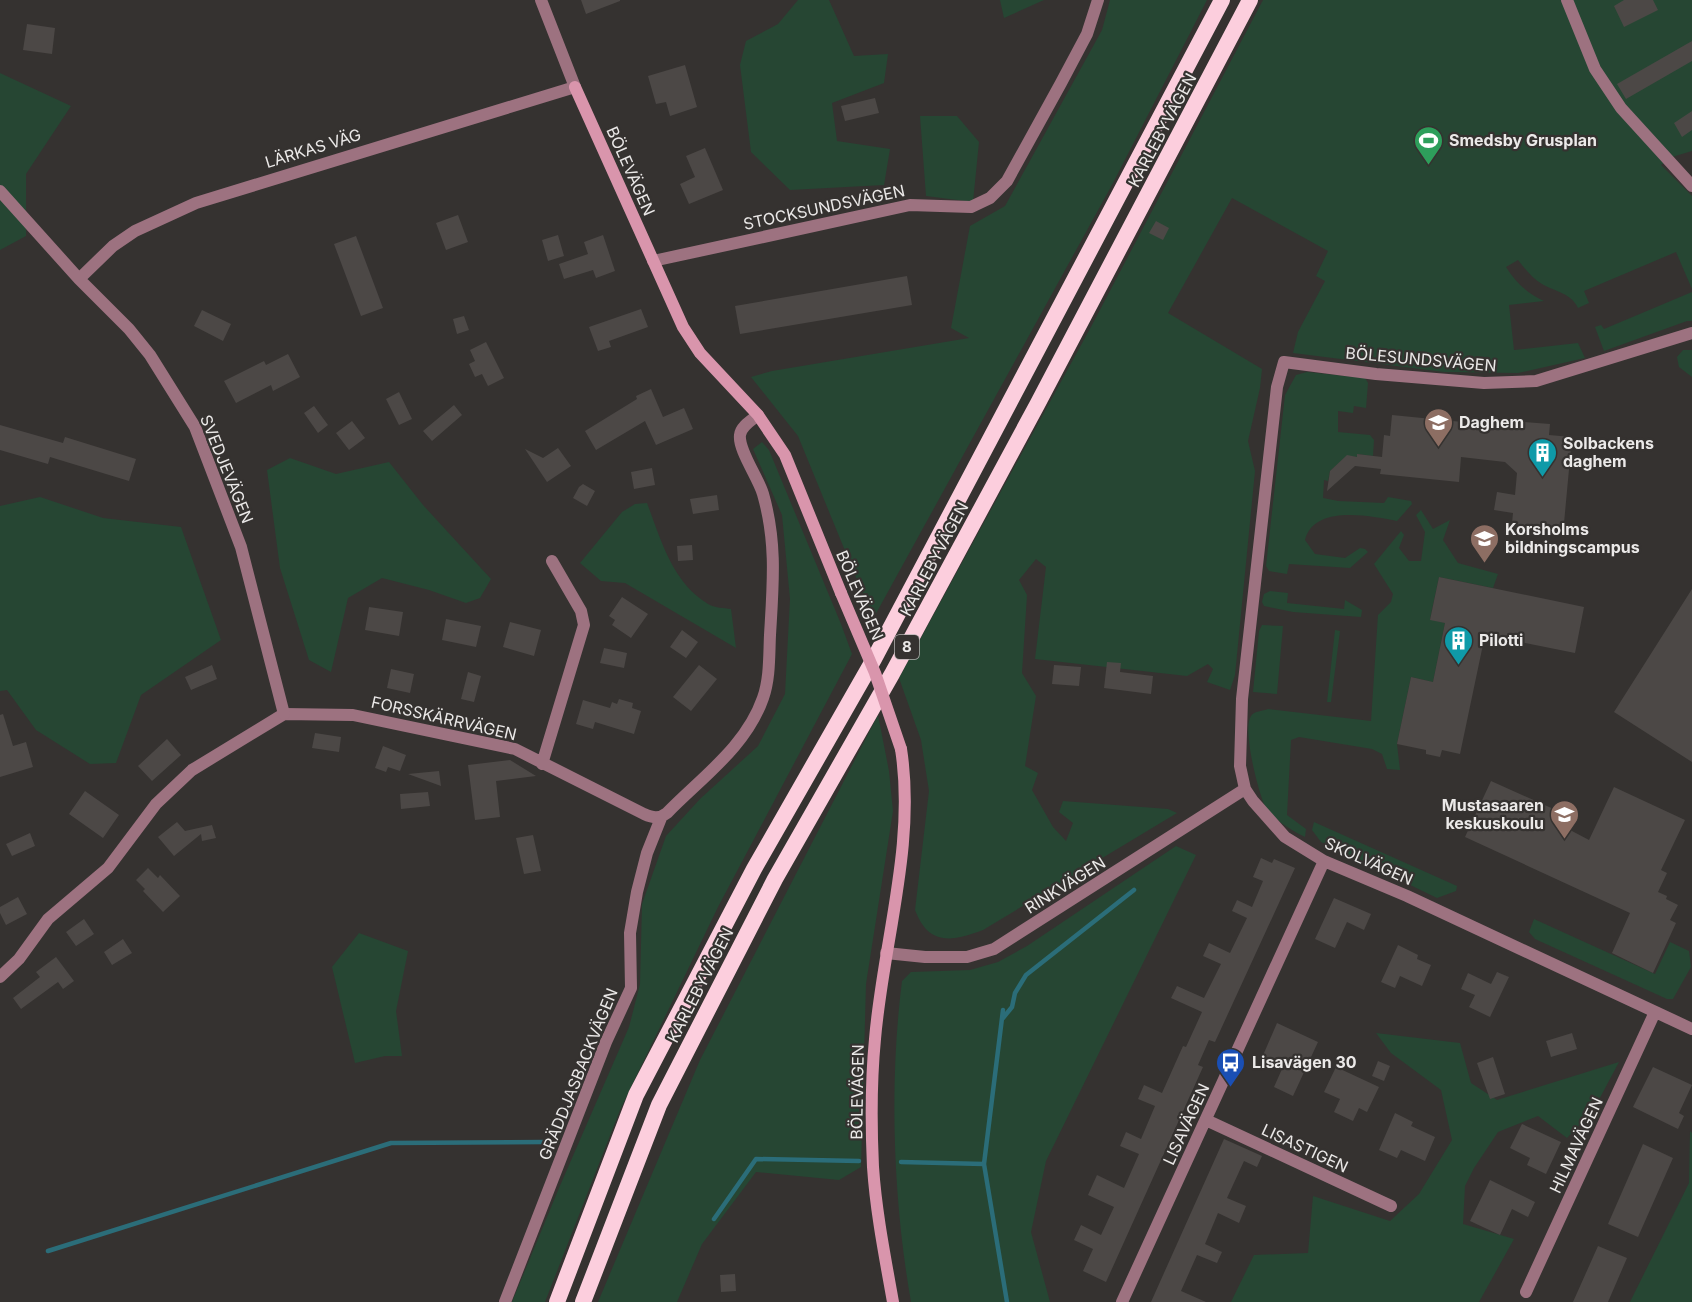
<svg xmlns="http://www.w3.org/2000/svg" width="1692" height="1302" font-family="Inter,sans-serif">
  <style>
    .green { fill: #264633 }
    .lines { fill: none; stroke-linecap: round; stroke-linejoin: round }
    .stream { stroke: #2b6d79; stroke-width: 4.5 }
    .building { fill: #4c4846 }
    .minor { stroke: #9d7280; stroke-width: 12 }
    .tertiary { stroke: #9d7280; stroke-width: 12 }
    .secondary { stroke: #d995ac; stroke-width: 12 }
    .trunk { stroke: #fccedd; stroke-width: 16 }
    .secondary-bridge { stroke: #d995ac; stroke-width: 12 }
    .labels { text-anchor: middle; stroke-width: 4.5; stroke-linejoin: round; paint-order: stroke }
    .shield { fill: #353230; stroke: #b4b2b1; stroke-width: 1.5 }
    .shield-label { font-size: 15px; font-weight: bold; fill: #ebe9e8 }
    .street-label { font-size: 16px; fill: #ebe9e8; stroke: #353230 }
    .poi-label { font-size: 16px; font-weight: bold; fill: #ebe9e8; stroke: #353230; text-anchor: start }
  </style>
  <rect width="100%" height="100%" fill="#353230"/>
  <path class="green" d="M798 0H829L854 56 888 54 884 83 832 103 837 141 890 149 884 185 790 190 751 152 740 65 746 41 778 24Z
    M1000 0H1044L1004 18Z
    M1110 0H1207L1113 183 873 619 798 436 751 377 772 371 969 338 951 328 970 226 1005 206 1102 30Z
    M1263 0H1692V151L1672 157 1661 165 1692 196V289L1676 252 1584 291 1589 303 1578 308C1571 293 1556 292 1542 284 1532 278 1525 269 1518 260L1506 267C1516 283 1527 293 1544 301L1509 305 1514 350 1578 343 1585 358 1518 373 1444 372 1293 353 1298 332 1325 281 1316 276 1328 251 1232 198 1168 313 1262 369 1260 388 1248 441 1255 471 1235 675 1230 690 1207 682 1213 669 1208 664 1187 676 1035 659 1046 567 1036 559 1019 580 1027 595 1022 673 1036 696 1025 766 1038 773 1032 790 1053 827 1066 841 1073 823 1059 812 1063 801 1168 809 1177 813 983 930C953 941 929 947 915 910L929 791 921 740 899 678 1092 325Z
    M0 73 71 106 26 174V236L0 250Z
    M920 116H957L979 142 973 202 926 196Z
    M1692 292V321H1687L1604 351 1595 327 1601 325 1604 329Z
    M1683 350H1692V377L1679 367 1677 357Z
    M1307 372 1365 378 1368 383 1366 408 1354 406 1353 413 1338 411V432L1370 435 1374 440 1373 456 1357 454V457L1347 456 1330 471 1328 481 1324 480 1323 498 1338 501 1384 503 1388 497 1411 501 1412 504 1397 521C1371 516 1314 504 1305 540L1315 554 1345 558 1360 548 1365 549 1368 552 1350 568 1289 564 1287 574 1269 571 1266 566 1285 395 1296 375Z
    M762 442 769 450 841 624 852 654 718 907 620 1110 545 1302H512L559 1188 629 1027 640 984 642 904 666 836 700 799 758 746 785 694 790 599 782 515 753 449Z
    M290 458 336 474 389 462 423 505 491 579 480 598 466 603 429 590 382 578 348 598 331 672 309 660 280 568 267 470Z
    M40 497 103 518 181 527 221 640 141 695 116 763 90 764 36 730 7 690 0 691V506Z
    M647 503C661 540 672 582 708 604 714 608 724 608 731 609L736 648 625 583 601 581 580 563 622 512 635 504Z
    M1421 510 1433 529 1450 520 1443 540 1458 563 1498 574 1493 588 1439 577 1430 619 1445 623 1433 682 1411 677 1397 744 1400 770 1387 769 1382 754 1372 749 1299 737 1291 740 1287 815 1306 829 1305 837C1293 831 1271 818 1265 806 1258 792 1242 728 1251 716 1254 711 1263 711 1268 709L1371 721 1378 615 1391 602 1393 594 1374 564 1401 531 1404 535 1399 548 1409 561H1421L1425 532 1416 515Z
    M1270 591 1288 593 1287 603 1344 609 1345 600 1362 610 1361 617 1293 612 1264 606 1262 602 1264 594Z
    M1262 625 1283 626 1277 694 1253 692 1259 631Z
    M1335 630 1340 631 1331 702H1327Z
    M878 715 889 771 893 811 866 984 861 1167 839 1180 756 1172 702 1244 677 1302H598L700 1060Z
    M1314 822 1457 886 1456 891 1437 898 1321 842 1312 830Z
    M1176 846 1196 855 1046 1161 1031 1232 1050 1302H911C893 1200 889 1083 902 981L911 972 970 970 998 962 1027 946Z
    M1534 919 1655 974 1670 942 1689 951 1691 967 1673 999H1667L1535 939 1529 932Z
    M359 933 408 951 396 1011 402 1056H385L355 1063 332 967Z
    M1376 1033 1460 1043 1471 1083 1497 1100 1619 1062 1594 1109 1567 1138 1538 1116 1498 1132 1474 1168 1465 1186 1463 1224 1514 1239 1479 1302H1231L1254 1255 1308 1253 1313 1196 1390 1221 1419 1194 1452 1140 1441 1090 1391 1053Z
    M1690 1131 1692 1133V1302H1630L1689 1183Z"/>
  <g class="lines">
    <path class="stream" d="M1003 1010 984 1164 1007 1302
      M1003 1018 1012 1007 1015 993 1026 975 1134 890
      M901 1162 984 1164
      M714 1219 756 1159 859 1161
      M48 1251 391 1143 545 1142"/>
  </g>
  <path class="building" d="M581 0H620V1L586 14Z
    M1624 0H1653L1658 10 1624 27 1614 6Z
    M27 24 55 28 52 54 23 50Z
    M1692 41V61L1626 99 1617 84Z
    M685 65 697 107 670 116 666 102 656 104 648 76Z
    M875 98 879 113 845 121 841 106Z
    M1692 111V130L1682 137 1674 123Z
    M705 148 723 190 689 204 680 184 695 177 686 156Z
    M458 215 468 242 446 250 436 223Z
    M1156 221 1169 228 1163 240 1149 233Z
    M558 235 564 256 548 261 542 240Z
    M603 235 615 271 596 278 593 270 564 279 559 264 588 254 584 242Z
    M356 236 383 308 361 316 334 244Z
    M907 276 912 305 740 334 735 306Z
    M641 309 648 327 609 341 611 347 598 351 589 327Z
    M202 310 231 324 223 341 194 326Z
    M464 316 469 330 457 334 453 319Z
    M486 342 504 378 488 386 482 374 475 377 469 364 475 361 470 350Z
    M288 354 300 377 273 391 271 385 236 403 224 381 264 361 266 365Z
    M651 389 663 417 684 408 693 429 656 445 645 421 596 450 585 431 637 399 636 396Z
    M399 392 412 419 399 425 386 399Z
    M454 405 462 415 432 441 423 431Z
    M314 406 328 425 318 433 304 413Z
    M1392 415 1523 428 1524 422 1550 424 1549 435 1572 437 1563 534 1539 531V535L1511 533 1513 513 1494 510 1497 492 1515 495 1517 473 1505 462 1461 457 1459 482 1380 474 1381 469 1355 466 1327 491 1330 471 1347 455 1357 457V454L1382 457 1384 435 1390 436Z
    M352 421 365 438 349 450 336 433Z
    M0 425 63 443 65 437 136 459 129 481 50 457 48 464 0 450Z
    M558 448 571 466 547 482 525 449 543 458Z
    M652 468 655 485 634 489 631 472Z
    M583 484 595 491 587 506 573 498 579 487Z
    M717 495 719 510 693 514 690 499Z
    M692 545 693 560 678 561 677 546Z
    M1439 577 1584 607 1575 653 1485 635 1460 754 1442 750 1440 757 1426 754V750L1397 744 1411 677 1433 682 1445 623 1430 620Z
    M1692 589V762L1614 712Z
    M622 597 648 614 631 638 612 625 615 620 609 616Z
    M369 607 403 612 399 636 365 630Z
    M446 619 481 626 476 647 442 640Z
    M510 622 541 630 534 656 503 647Z
    M682 630 698 642 686 658 670 647Z
    M604 648 627 653 624 668 600 663Z
    M1107 662 1121 663 1120 672 1153 676 1151 694 1104 688Z
    M212 665 217 679 191 690 185 677Z
    M699 665 717 679 691 711 673 697Z
    M1054 665 1081 667 1079 686 1052 684Z
    M391 669 414 674 410 693 387 688Z
    M468 672 481 676 474 702 461 699Z
    M619 699 633 703 632 708 641 711 634 734 595 722 593 729 576 724 583 700 610 708 612 702 617 704Z
    M3 714 13 746 26 742 33 767 0 777V715Z
    M315 733 341 737 339 752 312 748Z
    M167 739 181 755 152 781 138 766Z
    M383 746 406 755 400 771 388 767 386 772 375 768Z
    M510 760 536 776 496 781 500 817 475 820 468 765Z
    M439 771 441 786 408 774Z
    M1491 781 1558 811 1553 821 1589 840 1614 787 1685 820 1661 870 1667 873 1658 892 1667 896 1666 899 1678 905 1670 920 1676 923 1653 973 1612 953 1630 913 1465 837Z
    M85 791 119 815 103 838 69 814Z
    M428 792 430 806 401 809 400 794Z
    M177 822 185 831 212 825 216 838 202 841 201 834 174 856 158 837Z
    M30 833 35 846 12 856 6 844Z
    M533 835 541 871 524 874 516 838Z
    M1261 858 1272 863 1274 859 1295 868 1215 1042 1209 1040 1198 1065 1203 1067 1106 1282 1083 1271 1093 1249 1074 1240 1081 1225 1101 1235 1114 1207 1088 1195 1097 1175 1124 1188 1139 1154 1120 1146 1126 1132 1141 1139 1155 1106 1138 1099 1144 1085 1162 1093 1183 1046 1186 1047 1202 1012 1171 998 1177 986 1204 998 1221 964 1203 956 1209 943 1230 953 1247 918 1232 911 1237 900 1252 907 1263 881 1253 877Z
    M148 868 158 878 160 875 180 896 163 912 143 891 145 889 136 880Z
    M18 897 27 914 6 925 0 913V907Z
    M1334 898 1371 914 1364 930 1347 922 1335 948 1315 939Z
    M84 919 94 934 76 946 66 932Z
    M123 939 132 953 112 965 104 952Z
    M1398 945 1418 955 1417 959 1431 965 1422 986 1400 976 1395 988 1381 982Z
    M56 957 74 981 63 989 58 982 21 1009 13 998 40 977 36 972Z
    M1497 972 1509 977 1490 1017 1469 1007 1475 995 1461 989 1468 973 1491 984Z
    M1277 1023 1318 1042 1293 1096 1274 1087 1282 1069 1261 1060Z
    M1572 1033 1577 1049 1551 1057 1546 1041Z
    M1493 1057 1505 1094 1490 1099 1477 1063Z
    M1378 1061 1390 1066 1384 1081 1372 1076Z
    M1336 1067 1379 1087 1367 1112 1359 1108 1353 1121 1334 1112 1340 1099 1324 1092Z
    M1653 1067 1692 1085 1679 1113 1684 1116 1678 1129 1633 1107Z
    M1395 1113 1413 1122 1411 1126 1435 1137 1425 1161 1401 1150 1397 1158 1379 1150Z
    M1522 1124 1561 1142 1546 1174 1527 1165 1530 1158 1510 1148Z
    M1224 1139 1262 1156 1257 1167 1244 1161 1227 1198 1246 1206 1239 1223 1218 1213 1205 1244 1222 1252 1217 1263 1197 1255 1181 1291 1206 1302H1151Z
    M1643 1144 1673 1158 1638 1237 1608 1224Z
    M1490 1180 1535 1202 1528 1217 1512 1209 1500 1235 1470 1221Z
    M1598 1246 1627 1258 1608 1302H1573Z
    M735 1274 736 1291 721 1292 720 1275Z"/>
  <g class="lines">
    <path class="minor" d="M1567 0 1595 69 1621 108 1692 186
      M653 261 910 205 971 207 990 198 1007 181 1061 83 1087 34 1098 0
      M1692 333 1536 381 1484 383 1376 374 1284 362 1277 387 1242 699 1240 766 1245 789 1253 801 1285 837 1324 861 1407 896 1692 1029
      M542 764 584 625 581 611 552 561
      M886 953 925 957H967L994 949 1245 789
      M0 977 19 959 48 919 108 868 156 804 192 770 284 714 353 715 515 749 644 814C653 818 659 819 667 813 702 777 746 747 763 698 770 678 769 656 770 635 773 584 777 543 763 494 758 477 738 450 740 435 741 426 752 420 758 415
      M1206 1120 1391 1206
      M1526 1292 1655 1012
      M505 1302 606 1042 631 988 630 933 637 892 647 853 661 818
      M1122 1302 1324 861"/>
    <path class="tertiary" d="M0 191 79 279 129 329 150 355 195 427 241 547 284 714
      M79 279 113 246 135 231 196 203 575 87 541 0"/>
    <path class="secondary" d="M575 87 683 327 700 353 758 415 785 455 841 593
      M893 1302C885 1257 876 1212 873 1167 871 1125 871 1080 875 1039 883 943 916 845 901 749"/>
    <path class="trunk" d="M557 1302 636 1095 754 869 874 659 1222 0
      M583 1302 659 1105 775 879 892 674 1037 405 1250 0"/>
    <path class="secondary-bridge" d="M841 593 875 673 901 749"/>
  </g>
  <defs>
    <symbol id="stadium-pin" viewBox="-11 -11 22 30"><path d="M0 17L-7.5 6A9.5 9.5 0 1 1 7.5 6Z" fill="#2e9e5b" stroke="#353230"/><path d="M0-5a6.5 5 0 1 0 0 10a6.5 5 0 1 0 0-10ZM-3.5-1.8h7v3.6h-7Z" fill="#fff"/></symbol>
    <symbol id="school-pin" viewBox="-11 -11 22 30"><path d="M0 17L-7.5 6A9.5 9.5 0 1 1 7.5 6Z" fill="#8d6e63" stroke="#353230"/><path d="M0-5L7-2L0 1L-7-2ZM-4 1L0 2.5L4 1V4Q0 6-4 4Z" fill="#fff"/></symbol>
    <symbol id="building-pin" viewBox="-11 -11 22 30"><path d="M0 17L-7.5 6A9.5 9.5 0 1 1 7.5 6Z" fill="#0f9aa8" stroke="#353230"/><path d="M-4-6H4V6H1V3H-1V6H-4ZM-2.5-4.3h1.7v1.8h-1.7ZM.8-4.3h1.7v1.8H.8ZM-2.5-1h1.7V.8h-1.7ZM.8-1h1.7V.8H.8Z" fill="#fff"/></symbol>
    <symbol id="bus-pin" viewBox="-11 -11 22 30"><path d="M0 17L-7.5 6A9.5 9.5 0 1 1 7.5 6Z" fill="#1a4fb4" stroke="#353230"/><path d="M-5-6H5V4H4V6H2V4H-2V6H-4V4H-5ZM-3.5-4V0h7V-4ZM-3.5 1.2v1.5H-2V1.2ZM2 1.2v1.5H3.5V1.2Z" fill="#fff"/></symbol>
  </defs>
  <g fill-rule="evenodd">
    <use href="#stadium-pin" x="1412" y="124" width="33" height="45"/>
    <use href="#school-pin" x="1422" y="406" width="33" height="45"/>
    <use href="#building-pin" x="1526" y="436" width="33" height="45"/>
    <use href="#school-pin" x="1468" y="522" width="33" height="45"/>
    <use href="#building-pin" x="1442" y="624" width="33" height="45"/>
    <use href="#school-pin" x="1548" y="798" width="33" height="45"/>
    <use href="#bus-pin" x="1214" y="1046" width="33" height="45"/>
  </g>
  <g class="labels">
    <rect class="shield" x="895" y="635" width="24" height="24" rx="4.5"/>
    <g class="shield-label">
      <text x="907" y="652">8</text>
    </g>
    <g class="street-label">
      <text transform="translate(1162 130) rotate(-62)" y="6">KARLEBYVÄGEN</text>
      <text transform="translate(313 148) rotate(-17)" y="6">LÄRKAS VÄG</text>
      <text transform="translate(631 171) rotate(66)" y="6">BÖLEVÄGEN</text>
      <text transform="translate(824 207) rotate(-12)" y="6">STOCKSUNDSVÄGEN</text>
      <text transform="translate(1421 359) rotate(5)" y="6">BÖLESUNDSVÄGEN</text>
      <text transform="translate(227 469) rotate(68)" y="6">SVEDJEVÄGEN</text>
      <text transform="translate(934 559) rotate(-62)" y="6">KARLEBYVÄGEN</text>
      <text transform="translate(860 595) rotate(67)" y="6">BÖLEVÄGEN</text>
      <text transform="translate(444 718) rotate(13)" y="6">FORSSKÄRRVÄGEN</text>
      <text transform="translate(1369 861) rotate(24)" y="6">SKOLVÄGEN</text>
      <text transform="translate(1065 885) rotate(-32)" y="6">RINKVÄGEN</text>
      <text transform="translate(700 985) rotate(-63)" y="6">KARLEBYVÄGEN</text>
      <text transform="translate(578 1074) rotate(-68)" y="6">GRÄDDJASBACKVÄGEN</text>
      <text transform="translate(857 1092) rotate(-89)" y="6">BÖLEVÄGEN</text>
      <text transform="translate(1186 1124) rotate(-65)" y="6">LISAVÄGEN</text>
      <text transform="translate(1576 1145) rotate(-65)" y="6">HILMAVÄGEN</text>
      <text transform="translate(1305 1148) rotate(25)" y="6">LISASTIGEN</text>
    </g>
    <g class="poi-label">
      <text x="1449" y="146">Smedsby Grusplan</text>
      <text x="1459" y="428">Daghem</text>
      <text x="1563" y="449">Solbackens<tspan x="1563" dy="18">daghem</tspan></text>
      <text x="1505" y="535">Korsholms<tspan x="1505" dy="18">bildningscampus</tspan></text>
      <text x="1479" y="646">Pilotti</text>
      <text x="1544" y="811" text-anchor="end">Mustasaaren<tspan x="1544" dy="18">keskuskoulu</tspan></text>
      <text x="1252" y="1068">Lisavägen 30</text>
    </g>
  </g>
</svg>
